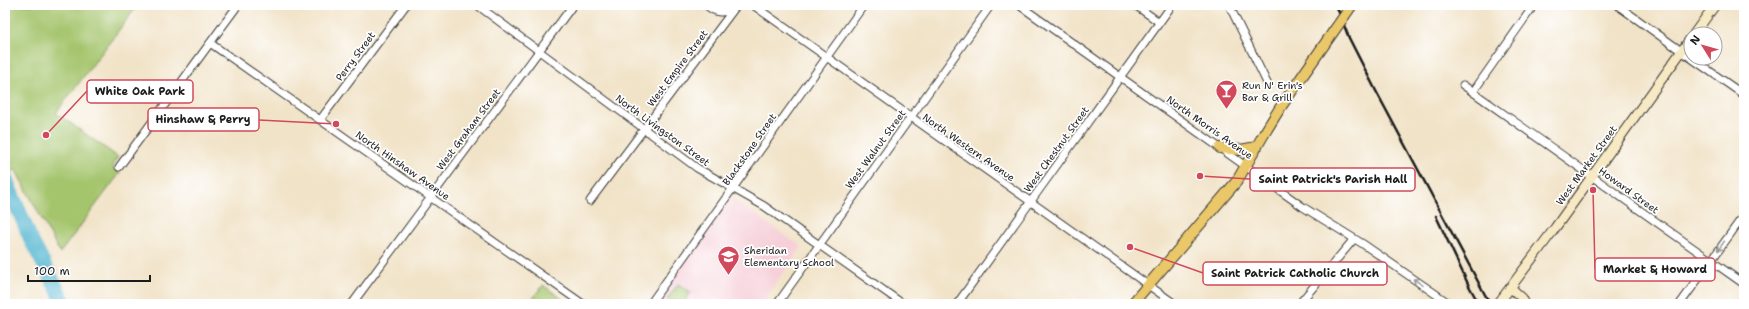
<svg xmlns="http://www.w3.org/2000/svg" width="1749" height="309" font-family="'Shantell Sans',sans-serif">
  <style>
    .built { fill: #f6cfd8 }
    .green { fill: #a5c56d; stroke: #607044 }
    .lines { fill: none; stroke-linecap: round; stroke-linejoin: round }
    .river { stroke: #51b5d0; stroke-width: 15 }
    .street-casing { stroke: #3c3a36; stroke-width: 9 }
    .secondary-casing { stroke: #3c3a36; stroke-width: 11 }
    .primary-casing { stroke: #3c3a36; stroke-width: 12 }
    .street { stroke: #fff; stroke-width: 7 }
    .secondary { stroke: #f7e9c3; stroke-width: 9 }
    .primary { stroke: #eac769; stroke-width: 10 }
    .rail { stroke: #1c1c1c; stroke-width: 2.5 }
    .primary-bridge-casing { stroke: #3c3a36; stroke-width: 12; stroke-linecap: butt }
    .primary-bridge { stroke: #eac769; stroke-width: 10 }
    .oneway { stroke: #999 }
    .labels { text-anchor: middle; stroke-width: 3.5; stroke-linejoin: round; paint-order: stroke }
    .street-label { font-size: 10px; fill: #1c1c1c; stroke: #fff }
    .poi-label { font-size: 10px; fill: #1c1c1c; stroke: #fff; text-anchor: start }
    .leader { fill: none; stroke: #d1495b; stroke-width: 1.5 }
    .callout-dot { fill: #d1495b; stroke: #fff; stroke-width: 1.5 }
    .callout { fill: #fff; stroke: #d1495b; stroke-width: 1.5 }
    .callout-label { font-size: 11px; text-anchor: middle; font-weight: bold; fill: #1c1c1c }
  </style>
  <rect width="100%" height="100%" fill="#fff"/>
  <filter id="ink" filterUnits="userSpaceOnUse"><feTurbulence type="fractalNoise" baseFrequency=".025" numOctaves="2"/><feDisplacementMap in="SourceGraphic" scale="8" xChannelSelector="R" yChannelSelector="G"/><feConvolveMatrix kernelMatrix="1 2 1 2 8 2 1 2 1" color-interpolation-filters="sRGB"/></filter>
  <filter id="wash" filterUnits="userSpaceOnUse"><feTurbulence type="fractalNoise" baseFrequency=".012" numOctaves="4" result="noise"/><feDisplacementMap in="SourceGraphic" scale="16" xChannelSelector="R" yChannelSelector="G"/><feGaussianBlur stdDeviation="0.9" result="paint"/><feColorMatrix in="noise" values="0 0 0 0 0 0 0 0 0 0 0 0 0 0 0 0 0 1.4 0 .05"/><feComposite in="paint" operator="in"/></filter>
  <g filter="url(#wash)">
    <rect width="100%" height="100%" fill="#f1e3c8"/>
    <path class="built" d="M731 198 802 247 761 304H655Z"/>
    <path class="green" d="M5 5H138L56 113 118 157 112 166 120 173 60 253 15 169 5 182Z
      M678 284 691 292 683 304H674L667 299Z
      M543 285 569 304H529Z"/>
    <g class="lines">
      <path class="river" d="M5 178 32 242 65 304"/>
    </g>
  </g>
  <g filter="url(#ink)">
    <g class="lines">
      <defs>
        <path id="street" d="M477 5 697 168 764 206 903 304
          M706 5C716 13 721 14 733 9
          M753 5 1175 304
          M1019 5 1303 207 1363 244 1450 304
          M1135 5 1159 22
          M1229 5 1268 85
          M1617 5 1691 58
          M210 43 583 304
          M1691 58 1744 95
          M1463 85 1744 284
          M1473 92 1534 5
          M320 120 406 5
          M119 167 238 5
          M590 201 737 5
          M352 304 573 5
          M650 304 864 5
          M777 304 991 5
          M957 304 1172 5
          M1299 304 1354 239
          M1680 304 1744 215"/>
        <path id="secondary" d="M1694 34 1715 5
          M1511 288 1522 298 1525 304
          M1498 304 1555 228 1691 38"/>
        <path id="primary" d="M1220 148 1240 150 1257 147
          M1132 304 1237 181 1264 134"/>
      </defs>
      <use href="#street" class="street-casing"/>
      <use href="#secondary" class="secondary-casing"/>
      <use href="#primary" class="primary-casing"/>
      <use href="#street" class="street"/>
      <use href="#secondary" class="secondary"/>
      <use href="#primary" class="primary"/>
      <path class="rail" d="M1336 5 1349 38 1376 91 1490 304
        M1436 216 1469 286 1479 304"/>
      <defs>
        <path id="primary-bridge" d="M1264 134 1280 108 1352 5"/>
      </defs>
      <use href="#primary-bridge" class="primary-bridge-casing"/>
      <use href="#primary-bridge" class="primary-bridge"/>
    </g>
    <defs><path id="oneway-shaft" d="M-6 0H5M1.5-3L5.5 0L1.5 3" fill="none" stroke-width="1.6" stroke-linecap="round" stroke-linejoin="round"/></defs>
    <g class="oneway">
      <use href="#oneway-shaft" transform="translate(1721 246) rotate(125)"/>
      <use href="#oneway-shaft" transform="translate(1418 282) rotate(-146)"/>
    </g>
  </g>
  <defs>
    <symbol id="bar-pin" viewBox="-11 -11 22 30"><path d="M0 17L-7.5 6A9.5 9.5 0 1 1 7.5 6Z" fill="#d1495b" stroke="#fff"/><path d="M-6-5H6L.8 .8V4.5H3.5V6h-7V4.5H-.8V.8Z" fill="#fff"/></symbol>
    <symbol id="school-pin" viewBox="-11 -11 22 30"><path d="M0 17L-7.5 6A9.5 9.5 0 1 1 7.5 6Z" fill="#d1495b" stroke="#fff"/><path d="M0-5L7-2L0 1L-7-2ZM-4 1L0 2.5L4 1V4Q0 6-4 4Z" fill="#fff"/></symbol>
  </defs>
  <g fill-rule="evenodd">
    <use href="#bar-pin" x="1214" y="78" width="25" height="34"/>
    <use href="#school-pin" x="716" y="244" width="25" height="34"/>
  </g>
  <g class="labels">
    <g class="street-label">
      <text transform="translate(355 56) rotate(-53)" y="4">Perry Street</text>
      <text transform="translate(677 68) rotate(-53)" y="4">West Empire Street</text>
      <text transform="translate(1210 127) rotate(35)" y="4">North Morris Avenue</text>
      <text transform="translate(468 129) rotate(-53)" y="4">West Graham Street</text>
      <text transform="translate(663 130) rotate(36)" y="4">North Livingston Street</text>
      <text transform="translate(969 147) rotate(35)" y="4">North Western Avenue</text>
      <text transform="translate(749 149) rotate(-55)" y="4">Blackstone Street</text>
      <text transform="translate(875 149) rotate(-54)" y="4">West Walnut Street</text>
      <text transform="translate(1056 149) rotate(-54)" y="4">West Chestnut Street</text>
      <text transform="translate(403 165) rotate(35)" y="4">North Hinshaw Avenue</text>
      <text transform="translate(1586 165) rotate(-54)" y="4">West Market Street</text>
      <text transform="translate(1629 190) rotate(36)" y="4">Howard Street</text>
    </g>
    <g class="poi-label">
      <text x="1242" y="89">Run N' Erin's<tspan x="1242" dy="12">Bar &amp; Grill</tspan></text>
      <text x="744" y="254">Sheridan<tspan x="744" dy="12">Elementary School</tspan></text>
    </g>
  </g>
  <path class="leader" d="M46 135L87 91M336 124L259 120M1200 176L1250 179M1593 190L1595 269M1130 247L1203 273"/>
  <g class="callout-dot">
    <circle cx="46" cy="135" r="4"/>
    <circle cx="336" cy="124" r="4"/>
    <circle cx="1200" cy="176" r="4"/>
    <circle cx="1593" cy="190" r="4"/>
    <circle cx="1130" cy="247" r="4"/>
  </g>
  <g class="callout">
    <rect x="87" y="80" width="106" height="23" rx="4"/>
    <rect x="148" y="108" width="111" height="23" rx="4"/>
    <rect x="1250" y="168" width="165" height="23" rx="4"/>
    <rect x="1595" y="258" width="120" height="23" rx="4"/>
    <rect x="1203" y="262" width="184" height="23" rx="4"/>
  </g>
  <g class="callout-label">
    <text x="140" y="95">White Oak Park</text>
    <text x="203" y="123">Hinshaw &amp; Perry</text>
    <text x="1333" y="183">Saint Patrick's Parish Hall</text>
    <text x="1655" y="273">Market &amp; Howard</text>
    <text x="1295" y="277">Saint Patrick Catholic Church</text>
  </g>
  <rect width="1749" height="309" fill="none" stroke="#fff" stroke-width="20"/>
  <g transform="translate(1703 46) rotate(307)"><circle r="19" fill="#ffffff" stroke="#a4a4a4"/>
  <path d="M0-3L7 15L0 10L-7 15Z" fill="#d1495b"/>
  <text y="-6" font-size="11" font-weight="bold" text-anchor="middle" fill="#1c1c1c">N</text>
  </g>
  <path d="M28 275v6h122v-6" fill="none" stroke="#1c1c1c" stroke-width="2"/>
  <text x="34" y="275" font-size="12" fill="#1c1c1c" stroke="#ffffff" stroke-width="3" paint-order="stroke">100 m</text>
</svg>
